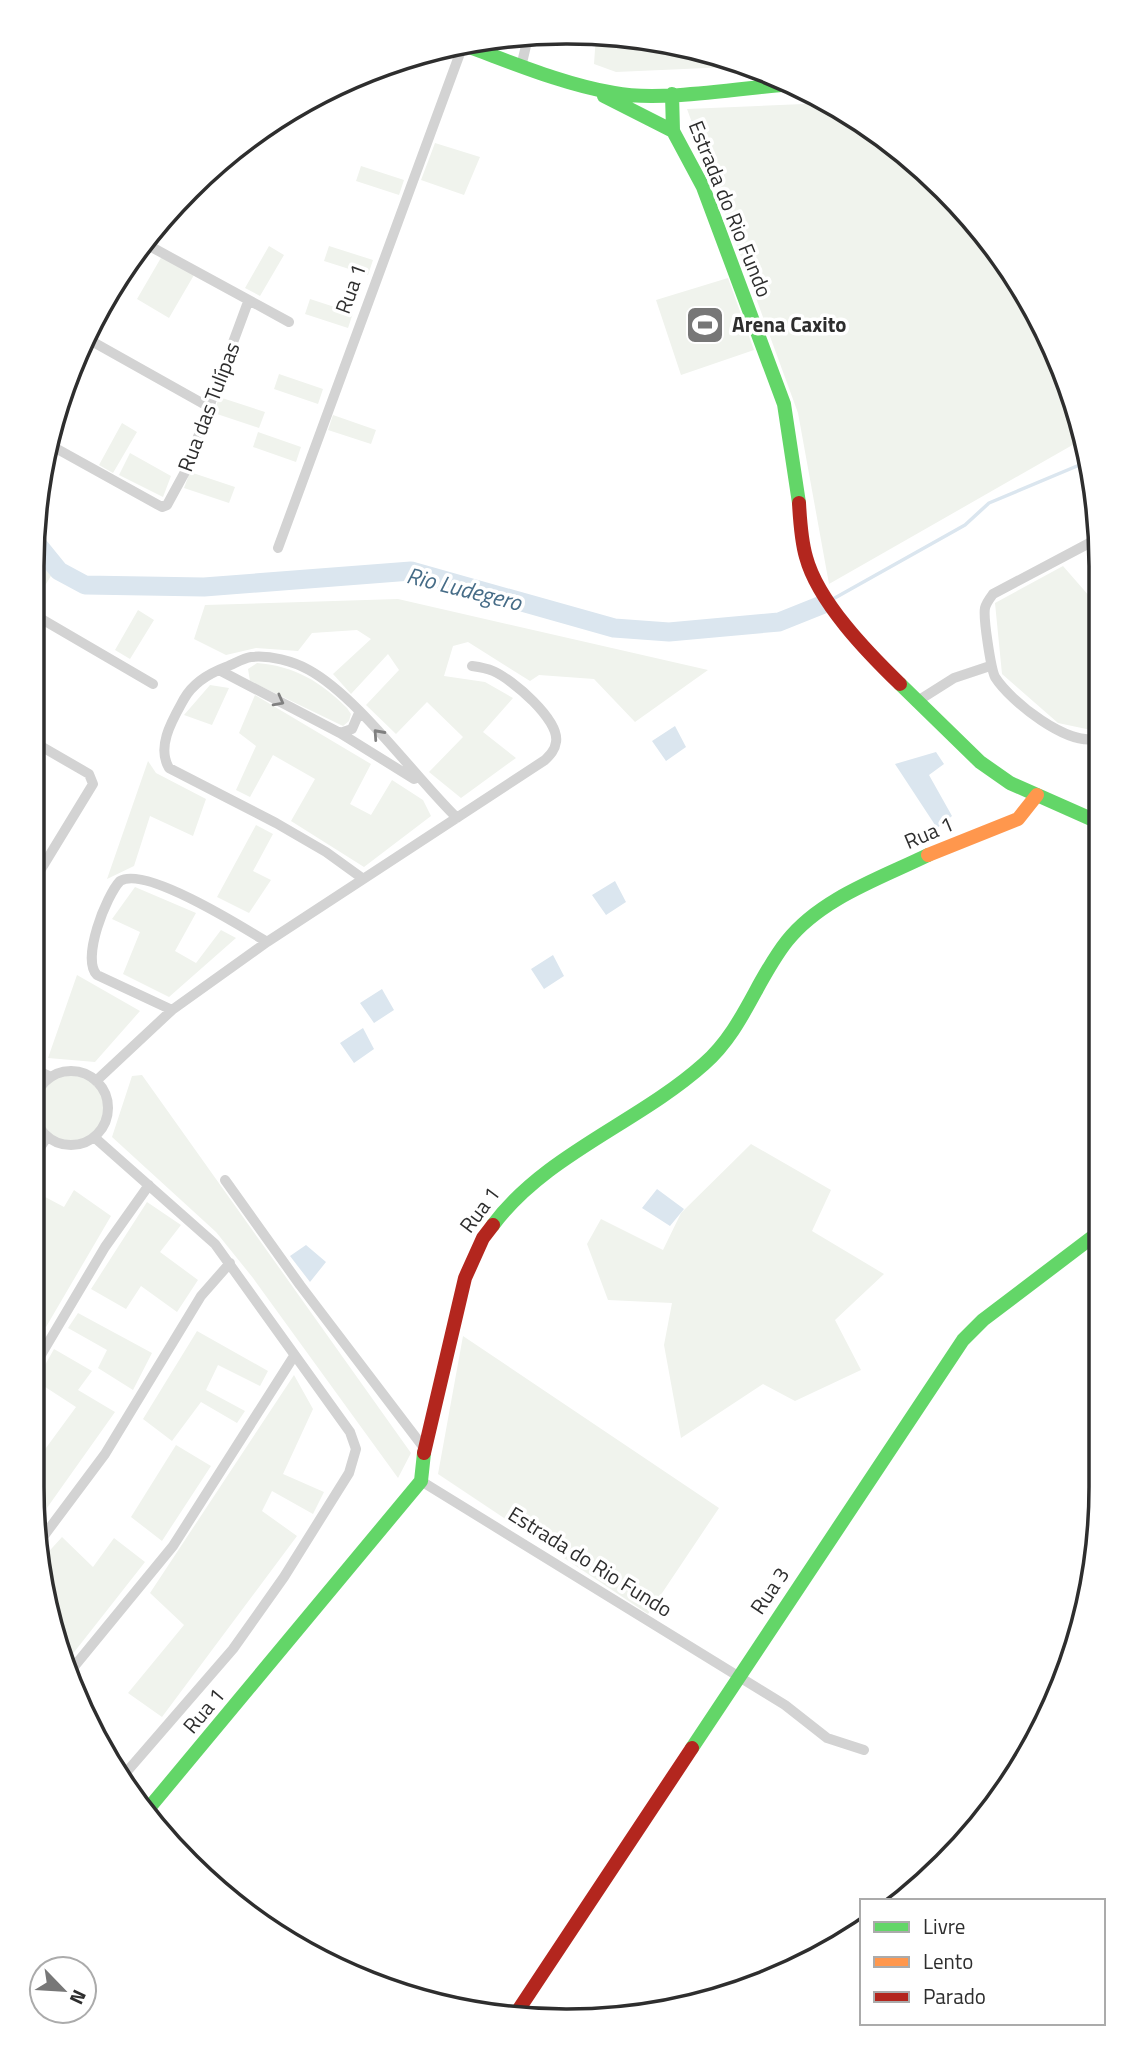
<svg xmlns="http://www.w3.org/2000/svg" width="1133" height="2053" font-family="'Titillium Web',sans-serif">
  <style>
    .green { fill: #f0f3ed }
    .water { fill: #dbe6ef }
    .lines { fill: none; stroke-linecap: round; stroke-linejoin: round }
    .stream { stroke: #dbe6ef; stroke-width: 3.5 }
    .river { stroke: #dbe6ef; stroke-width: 19 }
    .street { stroke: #d3d3d3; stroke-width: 10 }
    .fast { stroke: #63d668; stroke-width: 14 }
    .slow { stroke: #ff974d; stroke-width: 14 }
    .jam { stroke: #b3261e; stroke-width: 14 }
    .oneway { stroke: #808080 }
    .labels { text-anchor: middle; stroke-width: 7; stroke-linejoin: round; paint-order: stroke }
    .street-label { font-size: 21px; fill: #2e2e2e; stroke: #fff }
    .poi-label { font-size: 21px; font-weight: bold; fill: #2e2e2e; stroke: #fff; text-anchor: start }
    .water-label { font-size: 23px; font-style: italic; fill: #466c87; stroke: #fff }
    .rim { fill: none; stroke: #2e2e2e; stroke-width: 3.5 }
  </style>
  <rect width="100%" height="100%" fill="#fff"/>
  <path class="green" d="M596 35 637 36 739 60 752 66 616 72 594 64Z
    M814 94 834 103C869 130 914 158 945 189 1010 253 1063 351 1083 439L829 584 798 413 687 109 804 104Z
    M435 143 480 157 464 195 421 180Z
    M361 166 404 180 399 195 356 181Z
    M269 246 284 255 260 296 245 288Z
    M329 246 373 260 368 275 324 261Z
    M162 256 194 275 169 318 137 299Z
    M728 278 754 350 681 375 656 300Z
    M310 299 353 313 348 328 305 314Z
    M279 374 323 389 318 404 274 389Z
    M219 397 265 412 259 428 214 413Z
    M333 415 376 430 371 444 328 430Z
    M122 423 137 432 113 473 99 465Z
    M258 432 301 447 296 462 253 447Z
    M130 453 171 476 163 497 119 475Z
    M190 472 235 487 229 503 184 488Z
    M33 551 54 571 33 605Z
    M1063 566 1097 605 1096 731 1058 723 1002 674 995 603Z
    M398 599 708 670 635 722 594 679 539 675 530 681 468 642 453 646 444 676 485 682 513 698 483 732 516 758 461 798 429 772 463 737 427 702 396 734 366 705 399 670 388 654 351 694 333 674 371 639 357 630 312 633 298 651 256 648 226 655 194 639 205 605Z
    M138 610 154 620 130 659 115 650Z
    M257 663C295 666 321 682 347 708L351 714 349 721 343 726 250 681 248 669Z
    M210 685 229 688 212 725 184 715Z
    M255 695 371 764 350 804 371 815 392 780 423 800 431 816 364 867 291 821 315 779 273 755 250 797 236 790 256 746 239 733Z
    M148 761 156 773 206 799 193 836 150 816 134 866 107 879Z
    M256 825 273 834 253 871 271 880 249 913 217 897Z
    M135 887 196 913 175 951 196 963 221 930 236 938 169 997 123 974 140 932 112 919Z
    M77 975 140 1011 95 1062 48 1058Z
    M142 1075 411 1453 398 1478 253 1278 216 1232 112 1137 132 1076Z
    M38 1108a33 33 0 1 1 66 0a33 33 0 1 1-66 0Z
    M751 1144 831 1190 812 1231 884 1274 835 1320 861 1370 795 1401 763 1384 681 1438 664 1345 672 1303 608 1300 587 1244 601 1219 663 1250 681 1213Z
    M32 1190 64 1207 74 1190 111 1216 46 1327 32 1318V1265L42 1246 32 1240Z
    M147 1202 181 1225 160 1252 198 1280 177 1312 141 1286 126 1309 91 1289Z
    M78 1313 152 1353 133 1390 98 1368 107 1350 68 1328Z
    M197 1331 268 1371 260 1386 218 1365 206 1390 245 1411 237 1423 201 1402 172 1441 143 1419Z
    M463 1336 719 1508 648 1614 438 1474Z
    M54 1349 92 1371 78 1390 115 1412 37 1522 32 1467 76 1407 36 1381Z
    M294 1375 313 1409 283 1474 324 1492 313 1514 272 1491 262 1511 297 1536 162 1717 128 1693 184 1625 150 1593Z
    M176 1445 211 1466 162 1541 131 1517Z
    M62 1537 93 1567 114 1538 145 1562 64 1665 43 1558Z"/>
  <path class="water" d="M675 726 686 747 666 761 652 741Z
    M936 752 944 764 929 775 952 816 937 828 895 764Z
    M615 881 626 902 606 915 592 895Z
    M553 955 564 976 544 989 531 969Z
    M382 989 394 1010 374 1023 360 1003Z
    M363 1028 374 1049 354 1063 340 1043Z
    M657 1189 684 1209 670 1226 642 1208Z
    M306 1245 326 1262 310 1282 290 1256Z"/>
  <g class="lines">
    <path class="stream" d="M833 599 965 525 989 503 1089 461"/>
    <path class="river" d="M33 539 59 571 85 585 204 587 411 571 614 628 669 632 779 622 824 604"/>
    <path class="street" d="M521 67 529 33
      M144 243 289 322
      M86 338 209 407
      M50 445 162 507 167 505 185 472 248 302
      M1097 539 993 594C990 598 986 603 985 608 983 618 991 669 995 677 1010 701 1069 748 1098 738
      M278 548 463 45
      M33 614 153 684
      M219 670 340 733 414 779
      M916 702 954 678 990 666
      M340 733 352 729 359 713
      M362 878 326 852 276 823 169 768C156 746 173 719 184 699 193 683 210 673 226 667 234 664 243 658 251 657 270 655 293 661 309 670 358 697 414 776 457 818
      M32 884 93 784 89 774 32 741
      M172 1010 97 975C81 959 106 896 120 881 145 866 241 926 267 942
      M32 1068 51 1077
      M34 1108a37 37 0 1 1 74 0a37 37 0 1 1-74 0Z
      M96 1081 172 1010 267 942 545 760C550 755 555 750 556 742 560 720 512 679 493 671 486 668 479 667 472 666
      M94 1137 215 1244 350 1432 356 1449 349 1473 284 1577 233 1649 123 1776
      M32 1160 47 1137
      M225 1180 300 1285 424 1448
      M32 1370 105 1247 149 1185
      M421 1481 785 1705 827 1738 864 1750
      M40 1541 105 1454 201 1296 230 1263
      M68 1674 173 1546 294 1356"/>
    <path class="fast" d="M461 44C511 62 562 84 614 93 660 102 742 88 791 84
      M672 94 673 131 703 187 784 404 799 503
      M604 96 673 131
      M900 684 980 762 1010 783 1098 822
      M493 1225C546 1154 638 1123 704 1064 743 1030 756 980 787 941 821 898 881 878 928 855
      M692 1748 963 1340 983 1320 1099 1232
      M144 1814 421 1481 424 1453"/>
    <path class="slow" d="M928 855 1018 819 1037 795"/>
    <path class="jam" d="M799 503C800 521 801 540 806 557 818 602 868 653 900 684
      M424 1453 465 1278 483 1238 493 1225
      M517 2012 692 1748"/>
  </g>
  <defs><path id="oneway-chevron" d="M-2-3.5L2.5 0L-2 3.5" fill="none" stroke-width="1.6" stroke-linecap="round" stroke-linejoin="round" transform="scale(1.75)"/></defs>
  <g class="oneway">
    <use href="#oneway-chevron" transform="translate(279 701) rotate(28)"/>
    <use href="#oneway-chevron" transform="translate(378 734) rotate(-132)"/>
  </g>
  <defs>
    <symbol id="stadium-square" viewBox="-11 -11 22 22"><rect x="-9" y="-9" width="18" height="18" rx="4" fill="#777" stroke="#fff"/><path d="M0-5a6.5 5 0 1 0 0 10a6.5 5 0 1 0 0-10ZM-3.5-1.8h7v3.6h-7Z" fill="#fff"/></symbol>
  </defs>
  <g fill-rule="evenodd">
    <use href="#stadium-square" x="683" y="303" width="44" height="44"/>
  </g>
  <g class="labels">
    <g class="street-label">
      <text transform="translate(730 209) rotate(68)" y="7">Estrada do Rio Fundo</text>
      <text transform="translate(351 289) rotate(-70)" y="7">Rua 1</text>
      <text transform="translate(209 407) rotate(-69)" y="7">Rua das Tulípas</text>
      <text transform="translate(929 833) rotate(-23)" y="7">Rua 1</text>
      <text transform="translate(480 1210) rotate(-53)" y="7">Rua 1</text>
      <text transform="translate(590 1562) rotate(32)" y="7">Estrada do Rio Fundo</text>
      <text transform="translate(770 1591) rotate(-56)" y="7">Rua 3</text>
      <text transform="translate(204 1711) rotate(-50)" y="7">Rua 1</text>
    </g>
    <g class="poi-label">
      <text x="732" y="332">Arena Caxito</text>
    </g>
    <g class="water-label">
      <text transform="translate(464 589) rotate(14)" y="8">Rio Ludegero</text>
    </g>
  </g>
  <path d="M0 0H1133V2053H0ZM566 44H567A522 522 0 0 1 1089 566V1487A522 522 0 0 1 567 2009H566A522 522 0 0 1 44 1487V566A522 522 0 0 1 566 44Z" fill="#fff" fill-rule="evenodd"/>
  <path class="rim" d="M566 44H567A522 522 0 0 1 1089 566V1487A522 522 0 0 1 567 2009H566A522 522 0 0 1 44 1487V566A522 522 0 0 1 566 44Z"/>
  <rect x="860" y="1899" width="245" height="126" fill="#ffffff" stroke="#ababab" stroke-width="2"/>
  <rect x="874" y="1922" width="35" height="10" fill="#63d668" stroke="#ababab" stroke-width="2"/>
  <text x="923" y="1934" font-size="21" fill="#2e2e2e">Livre</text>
  <rect x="874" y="1957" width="35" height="10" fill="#ff974d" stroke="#ababab" stroke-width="2"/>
  <text x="923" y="1969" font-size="21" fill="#2e2e2e">Lento</text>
  <rect x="874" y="1992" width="35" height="10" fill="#b3261e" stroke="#ababab" stroke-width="2"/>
  <text x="923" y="2004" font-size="21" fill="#2e2e2e">Parado</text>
  <g transform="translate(63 1990) rotate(115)"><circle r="33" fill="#ffffff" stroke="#ababab" stroke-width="2"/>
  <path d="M0-5L12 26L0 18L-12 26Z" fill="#777777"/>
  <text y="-10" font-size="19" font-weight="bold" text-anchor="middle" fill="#2e2e2e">N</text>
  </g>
</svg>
